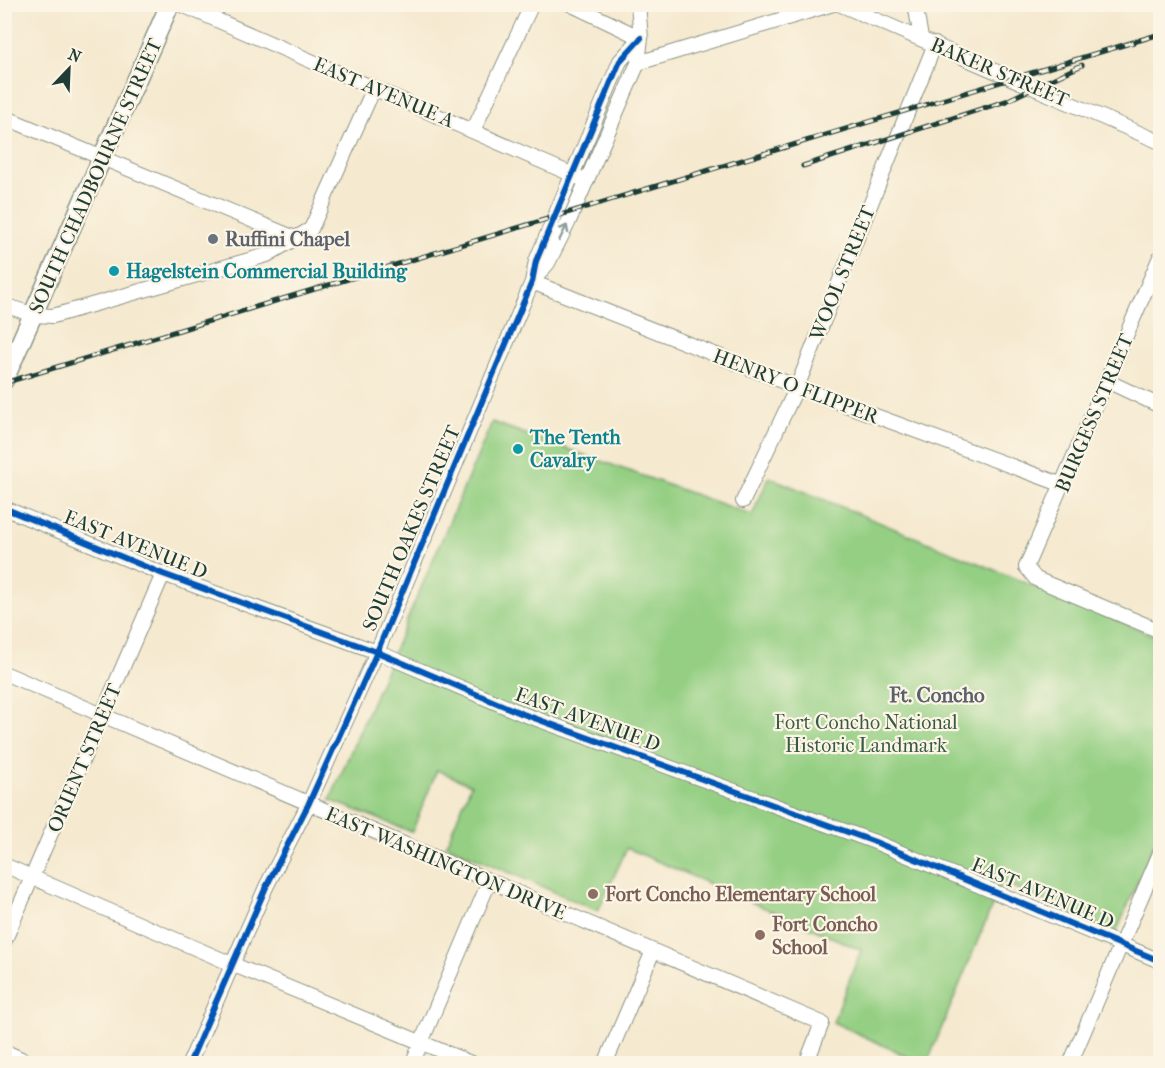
<svg xmlns="http://www.w3.org/2000/svg" width="1165" height="1068" font-family="'IM FELL French Canon',serif">
  <style>
    .green { fill: #94cf83; stroke: #5a865c; stroke-width: 1.5 }
    .lines { fill: none; stroke-linecap: round; stroke-linejoin: round }
    .minor-casing { stroke: #8a9382; stroke-width: 16 }
    .major-casing { stroke: #8a9382; stroke-width: 21 }
    .minor { stroke: #fff; stroke-width: 14 }
    .major { stroke: #fff; stroke-width: 18 }
    .rail-casing { stroke: #1f3d34; stroke-width: 5 }
    .rail { stroke: #fcf5e5; stroke-width: 3; stroke-dasharray: 9; stroke-linecap: butt }
    .cycleway-casing { stroke: #fcf5e5; stroke-width: 10 }
    .cycleway { stroke: #0057b8; stroke-width: 6 }
    .oneway { stroke: #8f9e9a }
    .worship-dot { fill: #6b7280; stroke: #fcf5e5; stroke-width: 2 }
    .culture-dot { fill: #0f9aa8; stroke: #fcf5e5; stroke-width: 2 }
    .education-dot { fill: #8d6e63; stroke: #fcf5e5; stroke-width: 2 }
    .labels { text-anchor: middle; stroke-width: 4.5; stroke-linejoin: round; paint-order: stroke }
    .street-label { font-size: 20px; fill: #1f3d34; stroke: #fcf5e5 }
    .worship-label { font-size: 20px; font-weight: bold; fill: #5b616d; stroke: #fcf5e5; text-anchor: start }
    .culture-label { font-size: 20px; font-weight: bold; fill: #0d838f; stroke: #fcf5e5; text-anchor: start }
    .park-label { font-size: 20px; fill: #365a44; stroke: #fcf5e5 }
    .education-label { font-size: 20px; font-weight: bold; fill: #785e54; stroke: #fcf5e5; text-anchor: start }
    .neighbourhood-label { font-size: 21px; font-weight: bold; fill: #58616d; stroke: #fcf5e5 }
  </style>
  <rect width="100%" height="100%" fill="#fcf5e5"/>
  <filter id="ink" filterUnits="userSpaceOnUse"><feTurbulence type="fractalNoise" baseFrequency=".0167" numOctaves="2"/><feDisplacementMap in="SourceGraphic" scale="12" xChannelSelector="R" yChannelSelector="G"/><feConvolveMatrix kernelMatrix="1 2 1 2 8 2 1 2 1" color-interpolation-filters="sRGB"/></filter>
  <filter id="wash" filterUnits="userSpaceOnUse"><feTurbulence type="fractalNoise" baseFrequency=".008" numOctaves="4" result="noise"/><feDisplacementMap in="SourceGraphic" scale="24" xChannelSelector="R" yChannelSelector="G"/><feGaussianBlur stdDeviation="1.35" result="paint"/><feColorMatrix in="noise" values="0 0 0 0 0 0 0 0 0 0 0 0 0 0 0 0 0 1.4 0 .05"/><feComposite in="paint" operator="in"/></filter>
  <g filter="url(#wash)">
    <rect width="100%" height="100%" fill="#f5e9cf"/>
    <path class="green" d="M492 422 752 515 769 477 1160 638V830L1116 933 1002 882 927 1063H921L833 1022 861 950 627 848 598 911 446 845 471 785 437 770 412 832 330 800Z"/>
  </g>
  <g filter="url(#ink)">
    <g class="lines">
      <defs>
        <path id="minor" d="M180 4 587 181
          M570 4 641 38
          M839 4 1160 142
          M915 4 921 38
          M638 63 833 4
          M4 117 297 239
          M473 131 532 4
          M1160 257 1026 567 1036 579 1160 631
          M533 281 548 263 569 221 638 63 641 38 638 4
          M532 282 797 387 1063 485
          M4 305 34 315 53 316 267 255 311 229 374 88
          M1107 381 1160 406
          M743 501 797 387 935 44
          M4 508 163 574 377 652 523 714 875 842 1160 961
          M4 673 822 1023 806 1064
          M4 865 234 965 473 1064
          M4 942 163 574
          M4 1051 32 1064
          M189 1064 266 887 308 805 377 652 532 282 536 261 620 61 641 38
          M412 1064 489 882
          M605 1064 653 951
          M1070 1064 1160 853"/>
        <path id="major" d="M4 380 170 4"/>
      </defs>
      <use href="#minor" class="minor-casing"/>
      <use href="#major" class="major-casing"/>
      <use href="#minor" class="minor"/>
      <use href="#major" class="major"/>
      <defs>
        <path id="rail" d="M803 166 1006 101 1082 65
          M4 383 1160 34"/>
      </defs>
      <use href="#rail" class="rail-casing"/>
      <use href="#rail" class="rail"/>
      <defs>
        <path id="cycleway" d="M4 508 163 574 377 652 523 714 875 842 1160 961
          M189 1064 266 887 308 805 377 652 532 282 536 261 620 61 641 38"/>
      </defs>
      <use href="#cycleway" class="cycleway-casing"/>
      <use href="#cycleway" class="cycleway"/>
    </g>
    <defs><path id="oneway-shaft" d="M-6 0H5M1.5-3L5.5 0L1.5 3" fill="none" stroke-width="1.6" stroke-linecap="round" stroke-linejoin="round" transform="scale(1.5)"/></defs>
    <use class="oneway" href="#oneway-shaft" transform="translate(563 233) rotate(-63)"/>
  </g>
  <circle class="worship-dot" cx="213" cy="239" r="6"/>
  <g class="culture-dot">
    <circle cx="114" cy="271" r="6"/>
    <circle cx="518" cy="449" r="6"/>
  </g>
  <g class="education-dot">
    <circle cx="593" cy="894" r="6"/>
    <circle cx="760" cy="935" r="6"/>
  </g>
  <g class="labels">
    <g class="street-label">
      <text transform="translate(1000 72) rotate(23)" y="7">BAKER STREET</text>
      <text transform="translate(384 92) rotate(23)" y="7">EAST AVENUE A</text>
      <text transform="translate(95 176) rotate(-66)" y="7">SOUTH CHADBOURNE STREET</text>
      <text transform="translate(842 273) rotate(-68)" y="7">WOOL STREET</text>
      <text transform="translate(796 386) rotate(21)" y="7">HENRY O FLIPPER</text>
      <text transform="translate(1094 413) rotate(-67)" y="7">BURGESS STREET</text>
      <text transform="translate(411 528) rotate(-67)" y="7">SOUTH OAKES STREET</text>
      <text transform="translate(136 544) rotate(22)" y="7">EAST AVENUE D</text>
      <text transform="translate(588 719) rotate(20)" y="7">EAST AVENUE D</text>
      <text transform="translate(84 758) rotate(-67)" y="7">ORIENT STREET</text>
      <text transform="translate(446 863) rotate(23)" y="7">EAST WASHINGTON DRIVE</text>
      <text transform="translate(1043 893) rotate(23)" y="7">EAST AVENUE D</text>
    </g>
    <g class="worship-label">
      <text x="225" y="246">Ruffini Chapel</text>
    </g>
    <g class="culture-label">
      <text x="126" y="278">Hagelstein Commercial Building</text>
      <text x="530" y="444">The Tenth<tspan x="530" dy="23">Cavalry</tspan></text>
    </g>
    <g class="park-label">
      <text x="866" y="729">Fort Concho National<tspan x="866" dy="23">Historic Landmark</tspan></text>
    </g>
    <g class="education-label">
      <text x="605" y="901">Fort Concho Elementary School</text>
      <text x="772" y="931">Fort Concho<tspan x="772" dy="23">School</tspan></text>
    </g>
    <g class="neighbourhood-label">
      <text x="937" y="702">Ft. Concho</text>
    </g>
  </g>
  <rect width="1165" height="1068" fill="none" stroke="#fcf5e5" stroke-width="24"/>
  <g transform="translate(69 69) rotate(23)" stroke="#fcf5e5" stroke-width="4.5" paint-order="stroke">
  <path d="M0-4.5L10 22L0 15L-10 22Z" fill="#1f3d34"/>
  <text y="-9" font-size="16" font-weight="bold" text-anchor="middle" fill="#1f3d34">N</text>
  </g>
</svg>
